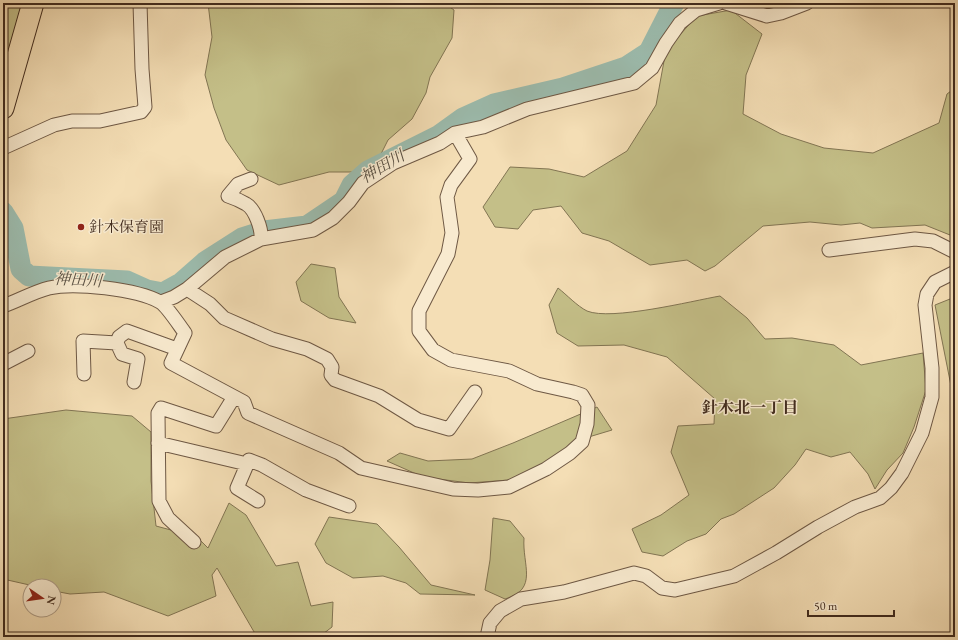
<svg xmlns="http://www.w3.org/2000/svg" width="958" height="640" font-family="'EB Garamond','Noto Serif JP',serif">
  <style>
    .green { fill: #c4bf88; stroke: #827553 }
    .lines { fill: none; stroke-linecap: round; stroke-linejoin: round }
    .river { stroke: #9cbcae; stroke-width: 21 }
    .minor-casing { stroke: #6e5844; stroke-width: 15 }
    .primary-casing { stroke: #412b1e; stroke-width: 23 }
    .minor { stroke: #f8eacf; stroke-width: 13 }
    .primary { stroke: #f4deb5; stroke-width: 21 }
    .poi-dot { fill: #8f2418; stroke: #f8eacf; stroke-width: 1.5 }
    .labels { text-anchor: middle; stroke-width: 3; stroke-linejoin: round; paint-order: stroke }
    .poi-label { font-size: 15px; fill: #412b1e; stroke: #f8eacf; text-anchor: start }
    .water-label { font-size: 16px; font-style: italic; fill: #584f42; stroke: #f8eacf }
    .neighbourhood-label { font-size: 16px; font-weight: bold; fill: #412b1e; stroke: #f8eacf }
  </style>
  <rect width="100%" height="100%" fill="#f4deb5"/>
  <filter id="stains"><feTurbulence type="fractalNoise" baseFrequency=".005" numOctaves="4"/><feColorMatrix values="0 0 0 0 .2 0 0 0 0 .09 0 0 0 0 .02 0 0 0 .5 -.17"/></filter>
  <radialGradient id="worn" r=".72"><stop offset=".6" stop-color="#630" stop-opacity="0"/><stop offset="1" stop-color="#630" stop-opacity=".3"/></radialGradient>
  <path class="green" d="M3 3H25L3 80Z
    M208 3H444L454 10 452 38 430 77 426 93 412 119 388 140 382 152 362 172H329L279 185 247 170 226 140 214 108 205 75 212 37Z
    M731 10 762 34 746 75 743 114 781 134 824 148 873 153 939 123 947 94 955 88V237L925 225 872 228 860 223 841 225 810 222 763 226 715 266 705 271 687 260 650 265 609 241 582 233 561 206 533 210 518 229 495 227 483 207 510 167 549 169 584 177 627 151 656 105 666 50 697 16Z
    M311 264 335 268 339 297 356 323 329 318 301 301 296 282Z
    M558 288C567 295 577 306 587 311 611 321 692 301 720 296L747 318 765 339 792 338 834 345 861 365 923 353 926 390 914 427 903 453 887 470 875 489 868 474 850 452 831 457 806 449 795 465 774 488 734 514 721 519 706 534 687 541 663 556 642 552 632 529 661 515 689 495 671 452 678 426 714 424 715 399 667 357 624 345 578 346 557 333 549 305Z
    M955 297V406L935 305Z
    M597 407 612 430 582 439 544 465 509 480 469 483 423 477 387 461 400 453 428 461 472 459 513 443Z
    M66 410 132 416 151 432V481L156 526 197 537 208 548 229 503 246 515 276 566 298 562 311 606 333 602 332 627 319 637H257L217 568 212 575 216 596 168 616 104 592 70 594 54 591V586H34L3 579V419Z
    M329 517 377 524 399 547 431 585 475 595 420 594 406 583 383 576 353 578 326 563 315 544Z
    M493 518 510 521 524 538C522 565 539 589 505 599L485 590 490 560Z"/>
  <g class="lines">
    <path class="river" d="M768 3 770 5
      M3 212 13 228 21 269 29 276 127 281 147 290 163 293 181 283 206 261 242 238 264 231 307 226 344 201 352 185 368 171 438 136 463 118 494 104 563 88 626 67 649 52 674 3"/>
    <defs>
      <path id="minor" d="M726 3 767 16 781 13 807 3
        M3 148 54 125 72 121H100L141 112 145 107 142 69 140 3
        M251 179 238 184 228 196C234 198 241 201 246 204 255 209 262 229 261 239
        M829 250 915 239 933 241 955 252
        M187 289 210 304 224 318 272 339 307 349 327 359 332 367 331 375 335 380 379 396 418 420 449 429 475 392
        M161 302 174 297 187 289 225 257 261 239 313 230 333 218 349 202 363 183 393 163 440 143 455 133 483 127 527 109 634 83 652 68 666 43 680 23 696 10 719 3
        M3 306C18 301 33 292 49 288 74 282 137 289 160 302 167 306 179 325 185 333L171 363 244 402 248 413 339 453 361 468 453 489 478 490 509 487 546 469 570 453 582 442 587 424 588 405 582 395 573 392 537 384 509 371 451 360 433 350 419 331V311L448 254 452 233 447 197 451 185 470 159 455 133
        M117 343 119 337 127 331 177 349
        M3 364 28 351
        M84 374 83 341 117 343 122 354 138 359 134 382
        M158 443 247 464
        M258 501 237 488 249 460 262 465 306 490 349 506
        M194 542 168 518 159 501 158 413 161 408 216 426 234 397
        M487 637 490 623 500 611 521 599 564 592 634 573 646 576 662 588 675 590 734 576 776 553 818 527 855 507 880 498 891 488 902 473 922 433 932 397V368L925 305 927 294 935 282 955 272"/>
      <path id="primary" d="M3 108 33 3"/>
    </defs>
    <use href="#minor" class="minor-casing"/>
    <use href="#primary" class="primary-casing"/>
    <use href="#minor" class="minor"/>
    <use href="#primary" class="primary"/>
  </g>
  <circle class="poi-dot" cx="81" cy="227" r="4"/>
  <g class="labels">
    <g class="poi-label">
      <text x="89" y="232">針木保育園</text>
    </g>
    <g class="water-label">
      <text transform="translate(382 166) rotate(-31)" y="6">神田川</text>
      <text transform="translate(78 279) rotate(3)" y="6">神田川</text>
    </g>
    <g class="neighbourhood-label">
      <text x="750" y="413">針木北一丁目</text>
    </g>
  </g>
  <rect width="958" height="640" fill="none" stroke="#f4deb5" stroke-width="16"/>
  <rect x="4" y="4" width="950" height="632" fill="none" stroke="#412b1e" stroke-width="2"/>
  <rect x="8" y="8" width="942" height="624" fill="none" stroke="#412b1e"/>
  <g transform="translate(42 598) rotate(103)"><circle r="19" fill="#f8eacf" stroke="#af9e88"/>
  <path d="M0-3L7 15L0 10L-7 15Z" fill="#8f2418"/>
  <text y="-6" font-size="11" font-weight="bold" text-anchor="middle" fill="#412b1e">N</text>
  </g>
  <path d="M808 610v6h86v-6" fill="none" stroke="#412b1e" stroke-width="2"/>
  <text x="814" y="610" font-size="12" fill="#412b1e" stroke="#f8eacf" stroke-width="3" paint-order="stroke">50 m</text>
  <rect width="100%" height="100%" filter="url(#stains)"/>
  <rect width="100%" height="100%" fill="url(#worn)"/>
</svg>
